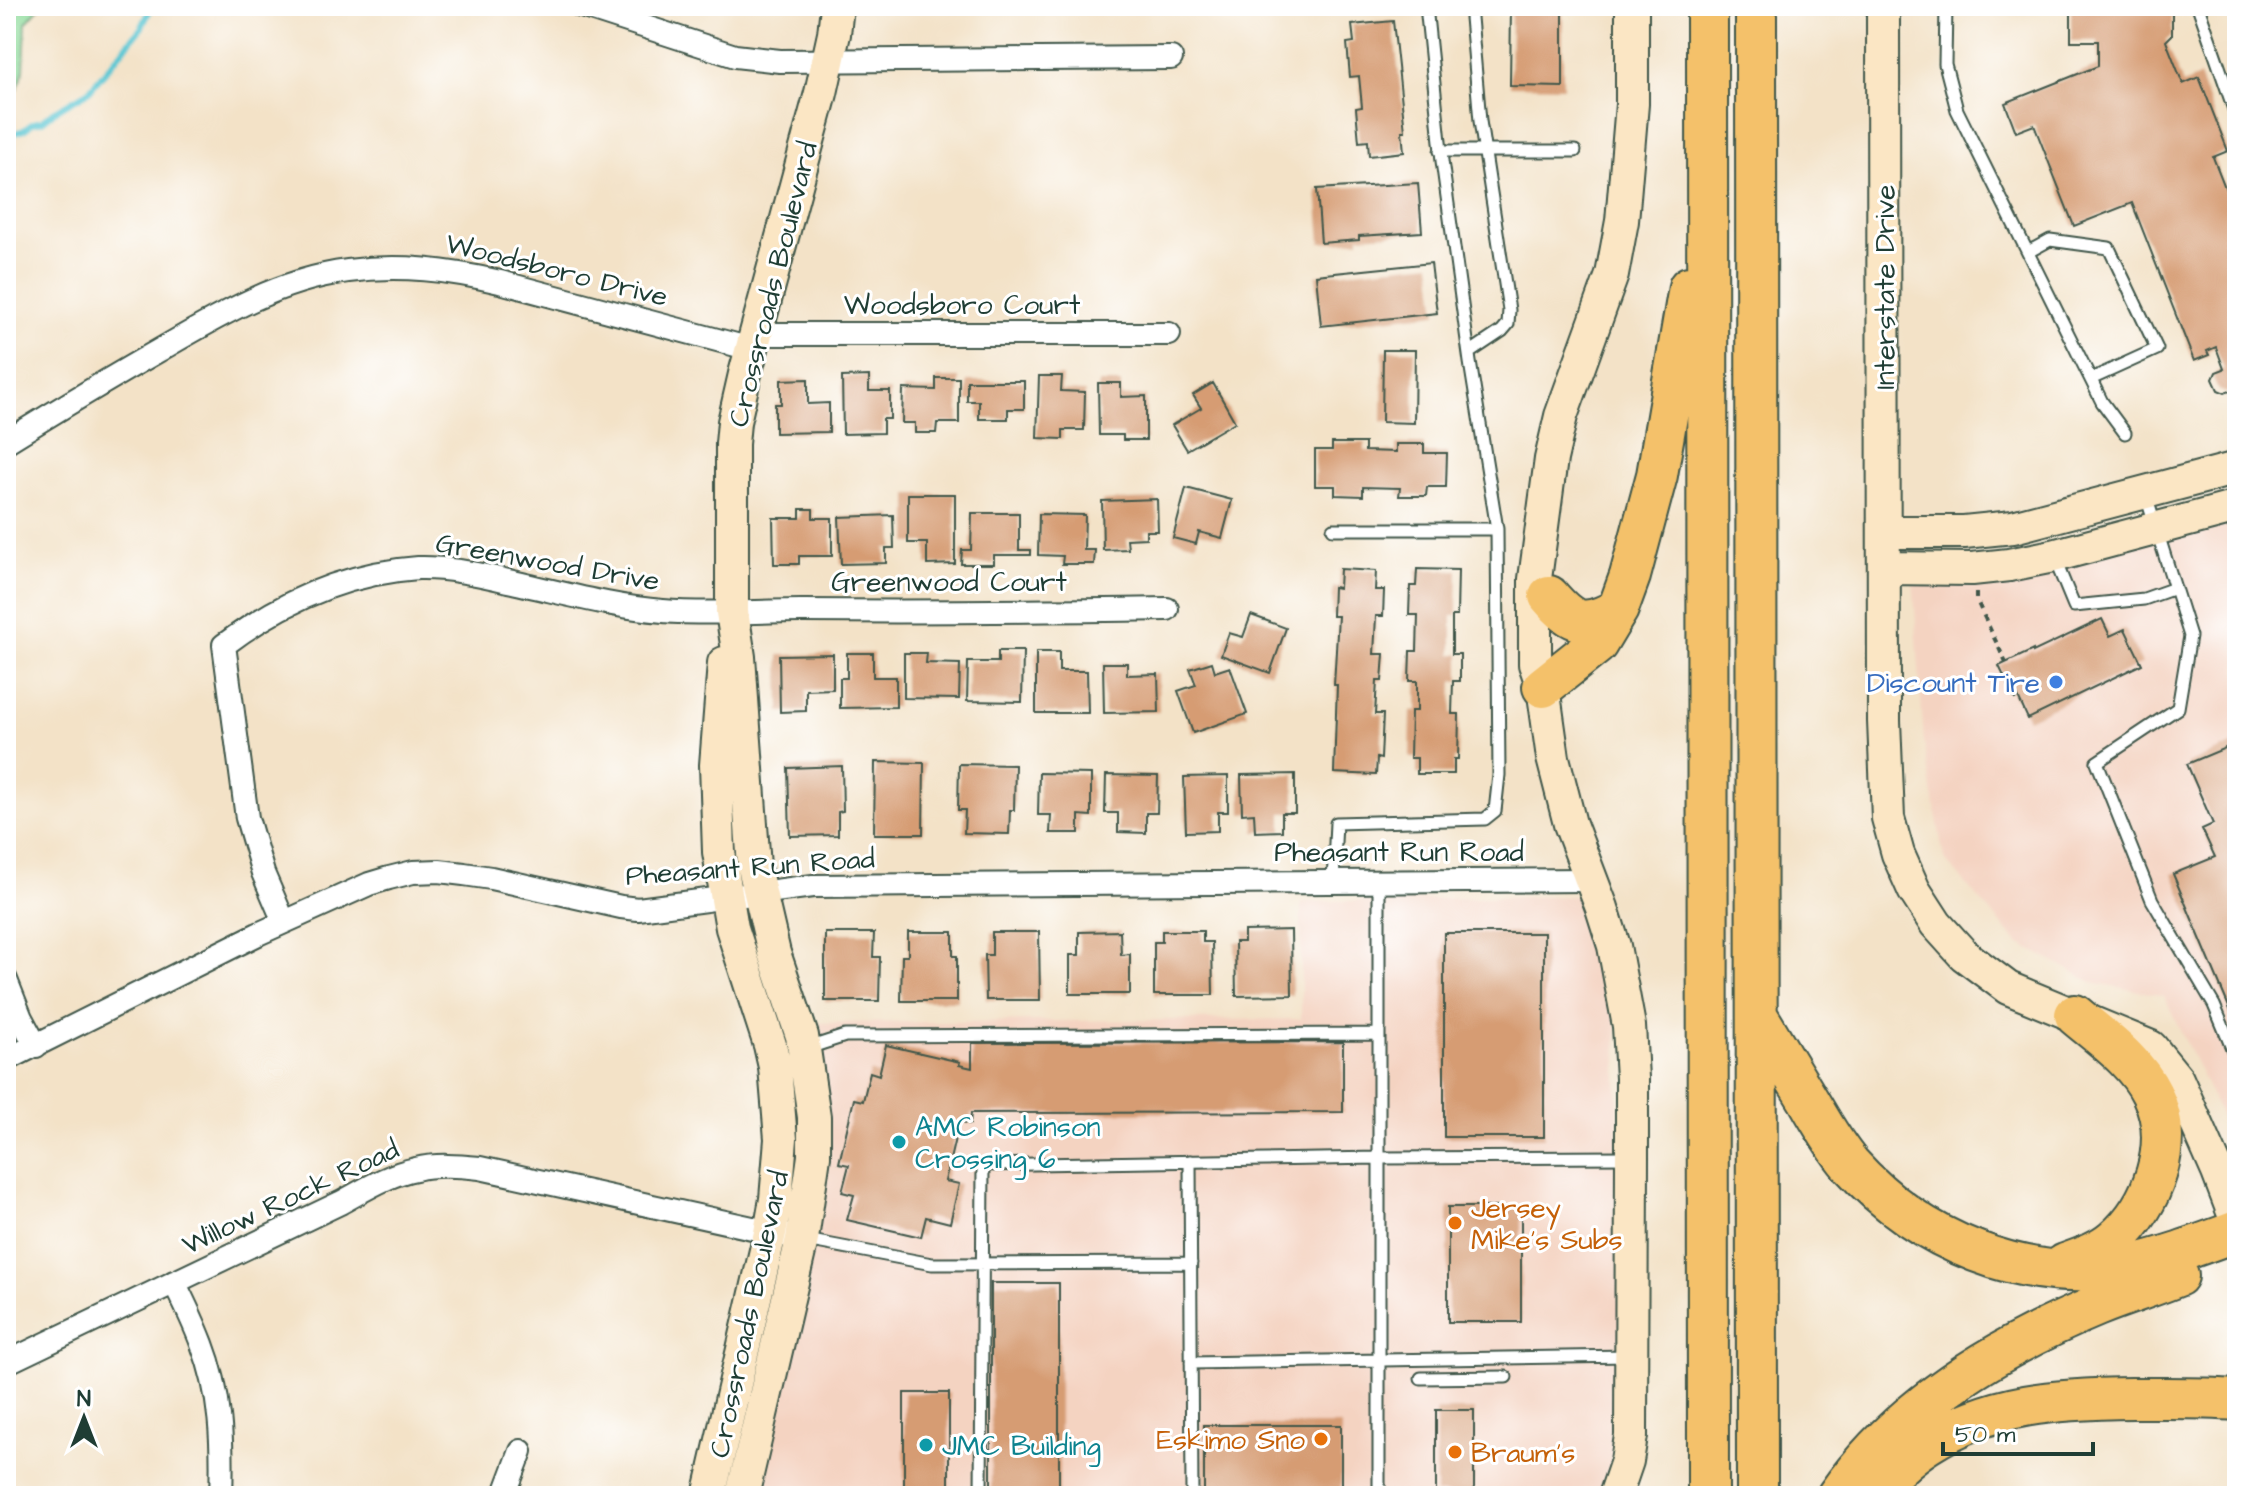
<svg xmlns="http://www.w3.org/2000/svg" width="2243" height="1502" font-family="'Architects Daughter',sans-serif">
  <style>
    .built { fill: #f4d3c1 }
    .green { fill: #8ddb9a; stroke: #568c67; stroke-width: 2 }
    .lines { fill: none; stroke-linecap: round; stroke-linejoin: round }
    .stream { stroke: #5ac6d2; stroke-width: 6 }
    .building { fill: #d69c73 }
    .lane-casing { stroke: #3f564a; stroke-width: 15 }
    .street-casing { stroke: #3f564a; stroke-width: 26 }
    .secondary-casing { stroke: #3f564a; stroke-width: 36 }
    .highway-casing { stroke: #3f564a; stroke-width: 44 }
    .path { stroke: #3f564a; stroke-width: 4; stroke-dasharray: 6 6; stroke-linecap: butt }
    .lane { stroke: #fff; stroke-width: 11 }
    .street { stroke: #fff; stroke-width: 22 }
    .secondary { stroke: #fbe6c4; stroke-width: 32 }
    .highway { stroke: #f4c16b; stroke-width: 40 }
    .shop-dot { fill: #3f7fe0; stroke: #fff; stroke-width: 3 }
    .culture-dot { fill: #0f9aa8; stroke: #fff; stroke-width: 3 }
    .food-dot { fill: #e8710a; stroke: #fff; stroke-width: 3 }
    .labels { text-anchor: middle; stroke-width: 6; stroke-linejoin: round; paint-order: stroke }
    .street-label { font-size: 28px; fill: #1f3d34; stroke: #fff }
    .shop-label { font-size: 28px; fill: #366cbe; stroke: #fff; text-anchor: end }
    .culture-label { font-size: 28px; fill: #0d838f; stroke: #fff; text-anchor: start }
    .food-label { font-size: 28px; fill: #c56008; stroke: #fff; text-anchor: start }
  </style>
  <rect width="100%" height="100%" fill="#fff"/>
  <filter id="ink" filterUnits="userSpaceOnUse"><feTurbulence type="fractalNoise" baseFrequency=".0125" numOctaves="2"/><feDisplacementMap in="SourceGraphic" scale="16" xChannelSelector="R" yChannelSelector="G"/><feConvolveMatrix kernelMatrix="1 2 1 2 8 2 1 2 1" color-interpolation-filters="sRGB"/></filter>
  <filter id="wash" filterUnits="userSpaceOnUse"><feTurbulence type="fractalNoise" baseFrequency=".006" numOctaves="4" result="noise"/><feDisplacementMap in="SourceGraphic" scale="32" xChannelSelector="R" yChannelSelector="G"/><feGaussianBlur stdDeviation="1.8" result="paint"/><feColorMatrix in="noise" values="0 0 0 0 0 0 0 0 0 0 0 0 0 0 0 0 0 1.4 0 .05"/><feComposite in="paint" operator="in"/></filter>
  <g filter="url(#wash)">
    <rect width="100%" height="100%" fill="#f3e2c7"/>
    <path class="built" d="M2237 516V1150L2164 996 2092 982 2018 943 1944 859 1924 743 1913 577Z
      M1581 896 1616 996 1622 1425 1602 1496H754L825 1096 823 1064 813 1023 1301 1019V902Z"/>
    <path class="green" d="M6 6H41L26 23 24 70 6 121Z"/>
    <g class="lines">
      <path class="stream" d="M6 136 24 130 33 123 42 121 55 111 89 91 142 27 152 6"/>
    </g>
    <g id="blocks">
      <path class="building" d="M1511 6H1563V87L1510 86Z
        M2071 6H2172V35L2166 41 2183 84 2199 77 2228 151 2213 157 2237 218V382L2235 389 2225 393 2218 390 2213 379 2216 372 2224 369 2216 347 2207 351 2209 355 2194 361 2132 203 2074 226 2034 125 2016 132 2005 103 2098 66V41H2071Z
        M1393 21 1405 131H1402L1404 152 1369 156 1368 141 1359 142 1356 108 1362 107 1359 76 1350 77 1347 43 1354 42 1352 25Z
        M1418 183 1422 232 1359 236V240L1321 243 1317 189Z
        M1431 263 1437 313 1321 326 1316 275Z
        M1383 350H1415L1414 423 1382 422Z
        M869 376V391H890V419H883V433L843 434 842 377Z
        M1039 376H1062L1061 391 1085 392 1084 430H1063V439L1037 438Z
        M936 378H959V423H937L936 433H915V423H902L903 389 936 390Z
        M808 379V404L829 403V432L775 433V404H781V380Z
        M967 381H1024V409H1008V419H979V401H967Z
        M1098 383H1121V397L1146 396V440H1123V435H1099Z
        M1213 383 1235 422 1187 450 1172 425 1201 408 1193 395Z
        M1332 443H1365V451L1396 452V444H1424V453H1447L1446 487H1427L1426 496H1399L1400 488 1363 487V496L1335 495V486H1315V450H1332Z
        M1186 488 1232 500 1222 538 1199 532 1196 544 1173 538Z
        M908 494H955V564L927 565V543H908Z
        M1157 499 1158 531H1146V538L1127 539 1128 549 1103 550 1102 501Z
        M800 509H813V518H832V556H799V564H774L773 518H800Z
        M972 513H1019V550H1031V555H994V564H961L962 550H971Z
        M1039 514 1085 515 1084 550H1095L1094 564H1062L1063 556 1038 555Z
        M893 515 894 548H886V563L841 564 839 517Z
        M1340 569 1376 571 1375 590H1384L1383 616H1376L1374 654H1384L1382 681H1377L1375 714H1383L1381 759 1377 758 1376 775 1334 773 1337 685H1334L1338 616H1332L1333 587 1339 588Z
        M1417 569 1458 570 1457 616H1452V654H1460V681H1453L1452 714H1459L1458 759H1454V774H1417V758H1410L1411 711H1417V681H1409L1410 651H1417L1418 615H1409L1410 586H1416Z
        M1251 615 1286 628 1270 673 1221 655 1229 633 1243 637Z
        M2102 619 2110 636 2125 629 2142 664 2028 719 2018 697 2015 699 1999 666 2033 650V652Z
        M998 651H1023L1022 702 967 701 968 662H998Z
        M1036 652H1059V671H1087L1088 713H1036Z
        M847 653H873V677H896V707L840 708V678H847Z
        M904 653H927L926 663 960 664 959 699 904 698Z
        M833 654V689L806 690V711L780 712 779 655Z
        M1212 662 1215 672 1230 667 1247 714 1193 733 1178 691 1196 685 1190 669Z
        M1103 663H1127V675L1158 674 1159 712 1104 713Z
        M2237 743V1026L2173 874 2215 857 2202 829 2213 824 2187 764Z
        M875 762 924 763 923 834H874Z
        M959 764 1015 765 1014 810H1010L1009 834 964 833 965 810H958Z
        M842 766 843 811 838 812V835L790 836 788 768Z
        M1039 773 1091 774V816L1079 815V833H1050L1051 815H1038Z
        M1295 774V813H1282V831L1255 832 1254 813 1242 814 1241 775Z
        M1106 775 1158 776 1157 813H1146V833L1118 832V813H1105Z
        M1228 776V812H1218V831L1186 832 1184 777Z
        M1291 930 1292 995 1236 996 1235 942H1244V931Z
        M1120 931 1121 955 1130 954V994H1070V955H1079V932Z
        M1162 931H1203V942H1212L1213 995H1154V942H1162Z
        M908 932H953V956H957V1001H901L902 956H908Z
        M992 932H1039L1040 1000H986L985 955H992Z
        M825 933H874L873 957H880L879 1001H825Z
        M1444 933H1544V1137H1444Z
        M1343 1042V1112L971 1113 970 1124 959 1121 945 1181 959 1184 950 1223 926 1217 921 1237 847 1220 854 1195 842 1192 849 1165 839 1163 854 1099 863 1101 870 1072 879 1075 886 1045 960 1062 959 1065 972 1068V1043Z
        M1448 1207H1521V1322H1448Z
        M991 1283H1059V1496H991Z
        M904 1393H949V1496H904Z
        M1436 1410H1474V1494H1436Z
        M1204 1425H1341V1496H1204Z"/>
    </g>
  </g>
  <g filter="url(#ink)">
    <use href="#blocks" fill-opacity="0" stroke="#3f564a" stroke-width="2"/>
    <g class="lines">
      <defs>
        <path id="lane" d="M1946 6 1945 64 1957 110 2102 402 2125 433
          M2198 6 2237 118
          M1440 151H1575
          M2028 252 2050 240 2109 248 2157 349 2091 379
          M1469 353 1502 331 1508 324 1509 310 1480 121 1470 6
          M2146 496 2190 636 2178 708 2097 762 2152 900 2214 1005 2237 1060
          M1333 529H1497
          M2055 560 2074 606 2144 599 2175 588
          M1379 881V1496
          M1333 882 1336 823 1485 819 1495 811 1499 775 1497 529 1470 362 1442 161 1426 6
          M805 1049 845 1036 1379 1034
          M1190 1161 1192 1496
          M806 1240 932 1264 1191 1263
          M1191 1363 1630 1356
          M1421 1378 1506 1377
          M981 1496 983 1165 1379 1158 1628 1157"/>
        <path id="street" d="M581 6 735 56 780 61 1171 58
          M755 334H1169
          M6 442C56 411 107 380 158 351 218 316 278 280 348 271 400 264 449 270 500 282L751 349
          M284 922 263 873 247 818 224 645C281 602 345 573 418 568 448 567 480 574 508 581 560 592 610 607 663 611 709 615 756 611 802 611 924 612 1045 611 1167 609
          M6 980 21 1018 36 1046
          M6 1060 258 934 369 884 389 878 413 872 439 871 464 874 491 878 621 907 638 909 813 886 1592 880
          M174 1282C184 1302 194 1323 202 1344 221 1393 223 1444 221 1496
          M6 1363 340 1203C364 1190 389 1174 416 1169 436 1164 459 1166 480 1168L802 1239
          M504 1496 521 1451"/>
        <path id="secondary" d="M1883 6 1884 721 1888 818 1898 854 1914 890 1936 924 1964 955 2008 988 2151 1047 2177 1079 2218 1172 2237 1222
          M1885 532H1964L2013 527 2237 468
          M1885 568 1972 569 2009 565 2053 556 2237 507
          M709 1496 770 1233 776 1199 781 1139 775 1067 770 1045 732 928 719 852 716 765 724 663
          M742 1496 802 1239 814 1156V1117L802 1036 774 953 754 867 739 657 732 612V444L734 422 745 374 821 93 834 34 837 6
          M1615 1496 1627 1461 1631 1436 1632 1157V1078L1629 1026 1614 946 1602 908 1570 824 1553 758 1543 687 1535 664V579L1551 459 1561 416 1612 275 1622 221 1632 104V6"/>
        <path id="highway" d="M1707 6 1708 1496
          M1756 6 1757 1496
          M1549 596C1574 625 1585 627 1618 609
          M1543 687 1597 644 1618 609 1630 576 1657 475 1689 287
          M1757 1015C1774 1043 1790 1070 1807 1098 1820 1120 1833 1144 1850 1164 1918 1240 2025 1287 2128 1266 2165 1258 2201 1244 2237 1231
          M2065 1264C2082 1258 2100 1252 2114 1240 2153 1206 2176 1143 2152 1094 2136 1061 2102 1038 2075 1015
          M1837 1496C1898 1407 1998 1347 2097 1306 2124 1295 2151 1287 2178 1276
          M1868 1496C1886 1478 1905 1458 1927 1444 1992 1402 2059 1399 2133 1398 2168 1398 2202 1397 2237 1400"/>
      </defs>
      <use href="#lane" class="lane-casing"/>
      <use href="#street" class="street-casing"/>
      <use href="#secondary" class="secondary-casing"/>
      <use href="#highway" class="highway-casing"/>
      <path class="path" d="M6 89 10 69 12 14 16 6
        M1976 593V599L2006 663"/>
      <use href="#lane" class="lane"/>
      <use href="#street" class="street"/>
      <use href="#secondary" class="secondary"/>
      <use href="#highway" class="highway"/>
    </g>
  </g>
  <circle class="shop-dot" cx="2056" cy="682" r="8"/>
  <g class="culture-dot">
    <circle cx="899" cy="1142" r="8"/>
    <circle cx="926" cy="1445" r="8"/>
  </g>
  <g class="food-dot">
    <circle cx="1455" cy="1223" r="8"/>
    <circle cx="1321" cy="1439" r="8"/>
    <circle cx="1455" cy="1452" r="8"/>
  </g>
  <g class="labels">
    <g class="street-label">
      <text transform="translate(557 269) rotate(14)" y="10">Woodsboro Drive</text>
      <text transform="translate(772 284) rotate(-76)" y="10">Crossroads Boulevard</text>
      <text transform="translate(1884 287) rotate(-90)" y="10">Interstate Drive</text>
      <text x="962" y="314">Woodsboro Court</text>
      <text transform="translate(548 561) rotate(10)" y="10">Greenwood Drive</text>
      <text x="949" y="591">Greenwood Court</text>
      <text x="1399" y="861">Pheasant Run Road</text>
      <text transform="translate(750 866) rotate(-4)" y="10">Pheasant Run Road</text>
      <text transform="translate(290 1196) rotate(-25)" y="10">Willow Rock Road</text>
      <text transform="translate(748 1314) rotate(-78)" y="10">Crossroads Boulevard</text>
    </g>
    <g class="shop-label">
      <text x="2040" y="692">Discount Tire</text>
    </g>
    <g class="culture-label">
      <text x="915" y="1136">AMC Robinson<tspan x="915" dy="32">Crossing 6</tspan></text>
      <text x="942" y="1455">JMC Building</text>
    </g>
    <g class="food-label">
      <text x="1471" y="1217">Jersey<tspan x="1471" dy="32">Mike's Subs</tspan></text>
      <text x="1305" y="1449" text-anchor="end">Eskimo Sno</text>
      <text x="1471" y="1462">Braum's</text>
    </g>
  </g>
  <rect width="2243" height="1502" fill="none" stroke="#fff" stroke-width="32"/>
  <g transform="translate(84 1418)" stroke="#ffffff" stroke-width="6" paint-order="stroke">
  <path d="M0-6L14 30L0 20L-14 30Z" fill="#1f3d34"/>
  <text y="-12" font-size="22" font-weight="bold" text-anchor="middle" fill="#1f3d34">N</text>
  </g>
  <path d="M1943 1442v12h150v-12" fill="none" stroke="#1f3d34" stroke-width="4"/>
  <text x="1955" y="1442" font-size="24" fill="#1f3d34" stroke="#ffffff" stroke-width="6" paint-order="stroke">50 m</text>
</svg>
